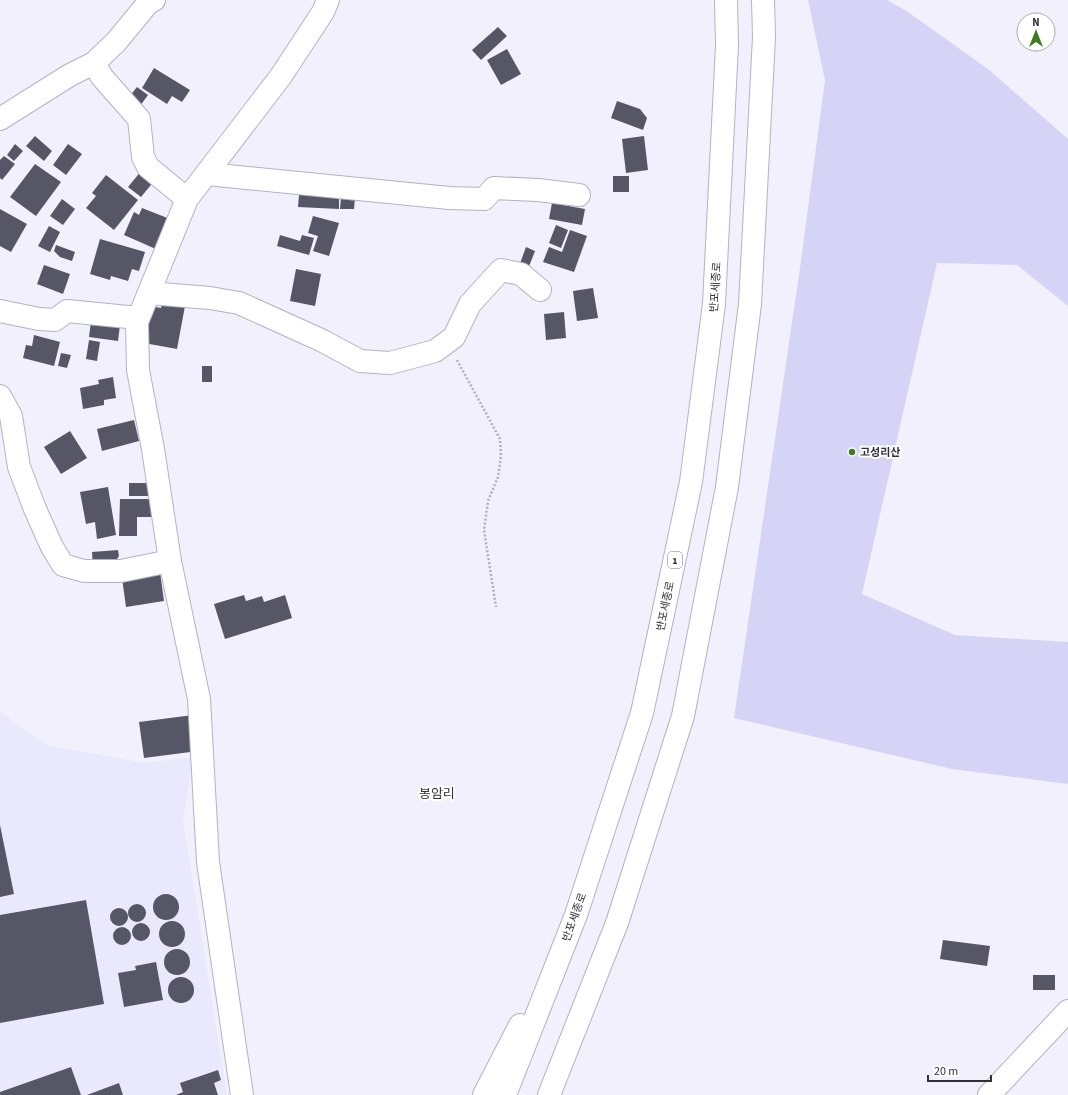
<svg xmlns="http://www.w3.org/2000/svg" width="1068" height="1095" font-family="'Source Sans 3','Noto Sans KR',sans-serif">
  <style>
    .built { fill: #e9e8fd }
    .green { fill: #d5d4f6 }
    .building { fill: #575666 }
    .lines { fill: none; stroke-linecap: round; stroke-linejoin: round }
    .minor-casing { stroke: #b3b2c4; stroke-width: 24 }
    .highway-casing { stroke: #b3b2c4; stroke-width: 24 }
    .path { stroke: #b1b0ba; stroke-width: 2.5; stroke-dasharray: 2 2; stroke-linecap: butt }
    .minor { stroke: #fff; stroke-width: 22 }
    .highway { stroke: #fff; stroke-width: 22 }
    .poi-dot { fill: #3d7d1d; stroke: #fff; stroke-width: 1.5 }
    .labels { text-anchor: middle; stroke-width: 4; stroke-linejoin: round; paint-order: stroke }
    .shield { fill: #fff; stroke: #6f6e74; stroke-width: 1 }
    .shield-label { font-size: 10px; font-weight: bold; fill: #313038 }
    .street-label { font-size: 11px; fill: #313038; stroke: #fff }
    .poi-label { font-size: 11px; font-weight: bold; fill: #313038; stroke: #fff; text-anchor: start }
    .quarter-label { font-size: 13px; fill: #313038; stroke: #fff }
  </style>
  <rect width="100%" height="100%" fill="#f1f0fc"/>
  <path class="built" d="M0 712 46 745 144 763 193 757 183 821 227 1095H0Z"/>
  <path class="green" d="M808 0H887L908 12 988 69 1068 139V306L1017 265 937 263 862 594 955 635 1068 642V784L952 769 734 718 800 268 825 80Z"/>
  <path class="building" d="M498 27 507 36 481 60 472 50Z
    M507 49 521 74 501 85 487 60Z
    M154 68 190 90 182 102 172 96 167 104 142 88Z
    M137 87 148 95 140 106 129 97Z
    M617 101 640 109 647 118 643 130 611 118Z
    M35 136 52 151 44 161 26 146Z
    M644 136 648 170 626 173 622 139Z
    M15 144 23 151 14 161 7 155Z
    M68 144 82 154 66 175 53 165Z
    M4 156 15 164 2 180 0 178V160Z
    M35 164 61 182 36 216 10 197Z
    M142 170 155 180 141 197 128 187Z
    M106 175 138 200 114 230 86 208 96 196 92 193Z
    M613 176H629V192H613Z
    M299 195 339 196V209L298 207Z
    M341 197 355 198 354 209H340Z
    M62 199 75 209 63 225 50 216Z
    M552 203 585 209 582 225 549 219Z
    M142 208 170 219 158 250 124 235 134 212 139 215Z
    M0 209 27 224 11 252 0 246Z
    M313 216 339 223 329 256 313 251 318 236 308 233Z
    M556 225 568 230 561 248 549 243Z
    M49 226 60 232 50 252 38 246Z
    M570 230 587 236 574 272 543 262 549 247 562 252Z
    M280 235 300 241 302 235 314 238 309 255 277 246Z
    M100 239 145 252 139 271 132 269 128 281 111 276 110 280 90 274Z
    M56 245 75 252 72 261 60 257 54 251Z
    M526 247 535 251 528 269 519 266Z
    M44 265 70 274 63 294 37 284Z
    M296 269 321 274 315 306 290 301Z
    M593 288 598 318 577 321 573 291Z
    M162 302 185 306 177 349 144 343 151 306 161 308Z
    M564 312 566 338 546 340 544 314Z
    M91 321 120 325 118 341 89 337Z
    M34 335 60 342 54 366 23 358 26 345 32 346Z
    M89 340 100 342 97 361 86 359Z
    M61 353 71 355 67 368 58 366Z
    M202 366H212V382H202Z
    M113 377 116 398 104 400V405L83 409 80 388 99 384 98 380Z
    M134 420 139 441 102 451 97 429Z
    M70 431 87 458 61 474 44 447Z
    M129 483H152V496H129Z
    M108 487 116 535 97 539 95 522 86 524 80 492Z
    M120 499H157V517H137V536H119Z
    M118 550 119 556 113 565 93 567 92 552Z
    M160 572 164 601 126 607 122 578Z
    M244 595 246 601 262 596 264 602 285 595 292 618 225 639 214 604Z
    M193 715 198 751 144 758 139 722Z
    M0 825 14 894 0 897Z
    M153 907a13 13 0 1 1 26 0a13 13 0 1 1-26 0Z
    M86 900 104 1004 0 1023V915Z
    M128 913a9 9 0 1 1 18 0a9 9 0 1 1-18 0Z
    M110 917a9 9 0 1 1 18 0a9 9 0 1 1-18 0Z
    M159 934a13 13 0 1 1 26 0a13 13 0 1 1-26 0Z
    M132 932a9 9 0 1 1 18 0a9 9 0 1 1-18 0Z
    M113 936a9 9 0 1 1 18 0a9 9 0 1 1-18 0Z
    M943 940 990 946 987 966 940 959Z
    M164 962a13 13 0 1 1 26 0a13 13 0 1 1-26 0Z
    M156 962 163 1000 124 1007 118 973 136 970 135 966Z
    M1033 975H1055V990H1033Z
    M168 990a13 13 0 1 1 26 0a13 13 0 1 1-26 0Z
    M71 1067 81 1095H0V1092Z
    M218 1070 221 1080 214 1083 218 1095H176L183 1092 180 1083Z
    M119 1083 123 1095H87Z"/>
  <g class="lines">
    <defs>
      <path id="minor" d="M94 63 102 77 139 119 143 157 148 167 187 199
        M0 119 70 75 94 63 116 42 149 2 154 0
        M207 174 449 198 484 199 494 188 538 190 579 195
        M149 293 210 298 239 303 323 341 360 361 390 363 435 351 454 337 470 304 501 270 521 274 540 290
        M0 311 39 319 55 320 67 311 138 318
        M0 396 11 416 19 467 35 509 52 547 63 565 84 571H121L170 561
        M242 1095 208 862 199 699 170 561 153 449 138 370 137 322 187 199 281 76 323 12 328 0
        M989 1095 1068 1011"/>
      <path id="highway" d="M484 1095 520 1025
        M505 1095 576 915 642 713 691 482 714 304 727 45 726 0
        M549 1095 617 923 683 716 727 487 750 304 764 37 763 0"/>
    </defs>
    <use href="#minor" class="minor-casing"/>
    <use href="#highway" class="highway-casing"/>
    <path class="path" d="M457 360 500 439 501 456 498 477 488 501 484 530 496 607"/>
    <use href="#minor" class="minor"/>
    <use href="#highway" class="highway"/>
  </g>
  <circle class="poi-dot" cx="852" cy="452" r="4"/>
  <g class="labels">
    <rect class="shield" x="668" y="552" width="14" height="16" rx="3"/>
    <g class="shield-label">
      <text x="675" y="564">1</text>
    </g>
    <g class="street-label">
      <text transform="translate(715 287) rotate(-86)" y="4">반포세종로</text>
      <text transform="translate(665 606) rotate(-78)" y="4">반포세종로</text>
      <text transform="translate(574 917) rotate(-70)" y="4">반포세종로</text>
    </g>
    <g class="poi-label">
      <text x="860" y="456">고성리산</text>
    </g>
    <g class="quarter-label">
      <text x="437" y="798">봉암리</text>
    </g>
  </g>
  <g transform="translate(1036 32)"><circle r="19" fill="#ffffff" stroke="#adacaf"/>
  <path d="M0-3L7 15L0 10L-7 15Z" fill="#3d7d1d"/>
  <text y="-6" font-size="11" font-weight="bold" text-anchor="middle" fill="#313038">N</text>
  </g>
  <path d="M928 1075v6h63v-6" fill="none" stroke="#313038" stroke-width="2"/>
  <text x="934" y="1075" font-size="12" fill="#313038" stroke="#ffffff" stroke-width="3" paint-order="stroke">20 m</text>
</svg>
